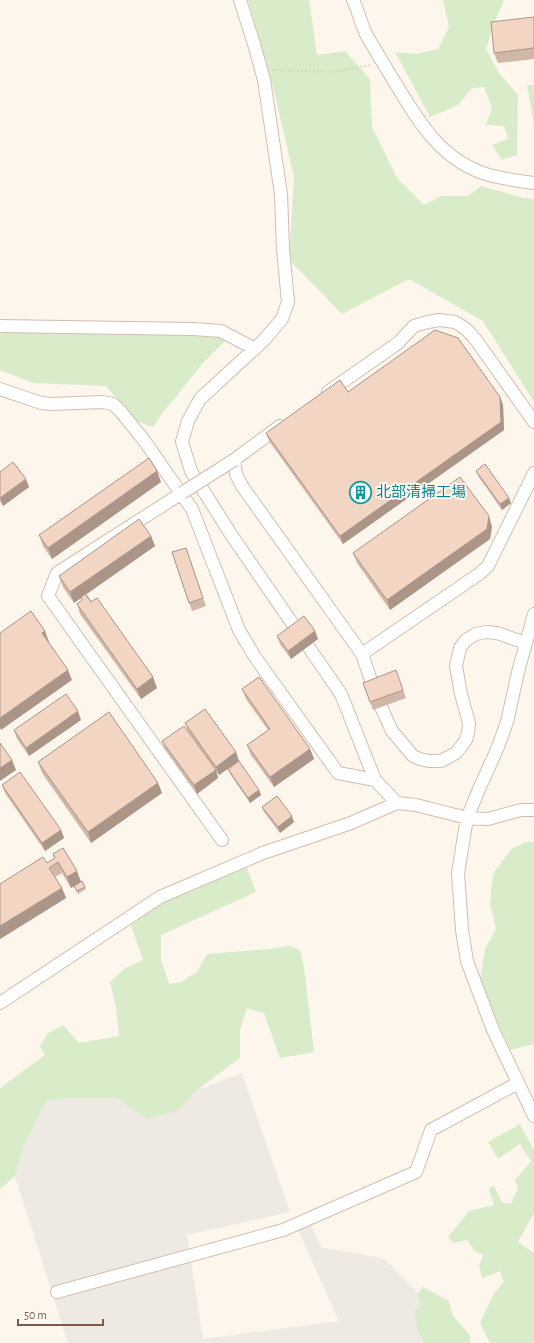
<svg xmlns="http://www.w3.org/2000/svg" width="534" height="1343" font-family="'Alegreya Sans','Noto Sans JP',sans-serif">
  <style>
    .industrial { fill: #efe9e4 }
    .green { fill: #d8ecc9 }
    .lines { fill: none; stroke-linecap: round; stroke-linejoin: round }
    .minor-casing { stroke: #d1beb0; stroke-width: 14 }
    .path { stroke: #d9b8a5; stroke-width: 2; stroke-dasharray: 1 3; stroke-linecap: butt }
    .minor { stroke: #fff; stroke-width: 12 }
    .minor-bridge-casing { stroke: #d1beb0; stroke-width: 14; stroke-linecap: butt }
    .minor-bridge { stroke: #fff; stroke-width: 12 }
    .wall { fill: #d1b7a8 }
    .shaded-wall { fill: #aa9588 }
    .building { fill: #f3d5c3; stroke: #aa9588 }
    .labels { text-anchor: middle; stroke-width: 3.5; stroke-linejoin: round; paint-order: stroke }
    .culture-label { font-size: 15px; fill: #0d838f; stroke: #fffaf3; text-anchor: start }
  </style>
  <rect width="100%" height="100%" fill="#fdf6ec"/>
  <path class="industrial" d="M242 1073 290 1212 187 1235 203 1339 339 1321 298 1230 311 1225 321 1247 385 1259 418 1293 420 1336 424 1343H68L15 1176 22 1149 47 1101 71 1098H117L130 1108 177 1111 197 1090Z"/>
  <path class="green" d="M248 0H309L317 55 345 51 370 79 372 127 397 178 424 205 441 196H468L481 186 524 198 534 199V402L483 321 409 279 342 314 289 260 294 177 274 91Z
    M443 0H504L495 21 486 49 499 73 518 95 517 155 502 160 492 145 508 139 504 126 486 125 492 108 484 87 472 88 458 105 430 117 395 52 416 54 438 49 449 27Z
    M527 85H534V125Z
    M31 323 214 336 227 339 202 364 176 397 163 412 153 427 136 421 106 386 33 383 0 370V334Z
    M526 842H534V1044L511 1050 479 986 485 949 496 929 490 903 493 874 511 849Z
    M243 857 256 892 161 935V959L169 984 181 982 197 972 207 954 269 949 289 946 300 950 304 967 314 1052 280 1058 264 1013 247 1008 240 1030V1058L197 1090 177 1111 149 1119 130 1108 117 1098H71L47 1101 22 1149 15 1176 0 1189V1088L45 1055 40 1046 47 1034 63 1025 79 1043 119 1036 116 1007 110 982 124 969 143 960 126 911 194 883Z
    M520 1124 534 1150V1213L518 1242 534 1253V1343H490L480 1323 494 1293 504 1282 500 1271 482 1278 479 1266 483 1255 475 1251 467 1240 453 1243 448 1237 469 1211 494 1205 489 1188 494 1186 502 1202 511 1204 518 1188 515 1180 531 1161 520 1144 498 1159 488 1142Z
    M423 1287 449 1301 453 1316 470 1335V1343H424C418 1333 415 1323 415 1311L419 1307 418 1293Z"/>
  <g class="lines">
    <defs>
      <path id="minor" d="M240 0 254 44 264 80 281 194 283 249 288 302 282 319 264 340 200 399 188 421 182 442 191 471 232 536 341 694 375 780 397 803
        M353 0C358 11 361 23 366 34 375 50 385 66 394 81 418 121 441 161 489 175 504 179 519 181 534 183
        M0 326 193 329 221 331 255 349
        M0 389 41 403 51 404 103 402 113 404 121 412 143 439 192 509 239 630 255 657 338 773 375 780
        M328 392 398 343 414 326 428 322 439 320 455 322 466 329 476 340 534 422
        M280 426 234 460 236 474 242 486 362 654 377 698 392 731 413 756 420 759 429 761H441L456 753 466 740 468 733 469 723 461 694 456 666 460 648 466 640 476 634 486 632 497 633 526 643
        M182 493 57 573 48 596 222 840
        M534 614 518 672 507 722 498 747 480 787 467 818 458 873 462 930 467 961 493 1030 534 1116
        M362 654 479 574 488 566 534 473
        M0 1003 160 897 263 853 351 823 397 803 416 805 467 818 488 819 521 810H534
        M57 1292 283 1230 416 1172 431 1130 518 1083"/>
    </defs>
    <use href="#minor" class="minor-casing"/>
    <path class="path" d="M273 70 332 72 372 65"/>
    <use href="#minor" class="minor"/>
    <defs>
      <path id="minor-bridge" d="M182 493 234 460"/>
    </defs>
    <use href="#minor-bridge" class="minor-bridge-casing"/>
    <use href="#minor-bridge" class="minor-bridge"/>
  </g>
  <path class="wall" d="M534 17V59L498 63 494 53Z
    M348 392 500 397 503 405 504 430 343 544 269 441 266 433Z
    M476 471 511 503 502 510 478 476Z
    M0 472 29 487 3 506 0 501Z
    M161 482 52 559 43 546 39 535Z
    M492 527 490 539 390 610 357 563 353 553Z
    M151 536 155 546 86 594 157 688 141 699 80 614 77 604 82 600 81 598 74 603 63 587 59 576Z
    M186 548 206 606 192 611 172 552Z
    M315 631 318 639 291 659 280 644 277 636Z
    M396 670 406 698 373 710 363 683Z
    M242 689 310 749 314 759 274 787 251 755 247 745 268 730 246 699Z
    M81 720 29 756 17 739 14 730Z
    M185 723 236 752 239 761 219 775 188 731Z
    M162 741 216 770 218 778 197 794 165 749Z
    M38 762 158 783 162 793 91 843 42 773Z
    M228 769 259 790 261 795 250 803 230 774Z
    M2 785 61 830 64 838 45 851 5 793Z
    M262 807 294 822 280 833 264 812Z
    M53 854 81 881 85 887 86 889 78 894 74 886 71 888 62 873 55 877 62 888 66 898 0 939V884L47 863 54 858Z"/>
  <path class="shaded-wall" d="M500 397 503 405 504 430 343 544 340 536Z
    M157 471 161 482 52 559 48 548Z
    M26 479 29 487 3 506 0 498Z
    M509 498 511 503 502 510 500 504Z
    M489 516 492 527 490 539 390 610 387 600Z
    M151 536 155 546 74 603 70 592Z
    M45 631 49 642 46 644 42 633Z
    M315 631 318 639 291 659 288 651Z
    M68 670 72 680 1 730 0 728V718Z
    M153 677 157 688 141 699 137 689Z
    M78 711 81 720 29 756 26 748Z
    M310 749 314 759 274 787 270 777Z
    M236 752 239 761 219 775 216 767Z
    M12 760 16 770 0 781V768Z
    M216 770 218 778 197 794 194 785Z
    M158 783 162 793 91 843 88 832Z
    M259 790 261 795 250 803 248 798Z
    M292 816 294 822 280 833 278 827Z
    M61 830 64 838 45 851 42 843Z
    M77 871 81 882 71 888 67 877Z
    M62 888 66 898 0 939V926Z"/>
  <path class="building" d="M534 17V48L494 53 491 22Z
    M435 330 458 338 500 397 501 422 340 536 266 433 340 380 348 392Z
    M149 458 157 471 48 548 39 535Z
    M13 462 26 479 0 498V472Z
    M485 464 509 498 500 504 476 471Z
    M460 477 489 516 487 529 387 600 353 553Z
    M139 519 151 536 70 592 59 576Z
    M186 548 203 598 189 603 172 552Z
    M85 594 91 602 97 598 153 677 137 689 77 604 82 600 81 597Z
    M31 611 45 631 42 633 68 670 0 718V633Z
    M304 616 315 631 288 651 277 636Z
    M396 670 403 690 370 702 363 683Z
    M259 677 310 749 270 777 247 745 270 729 242 689Z
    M66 694 78 711 26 748 14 730Z
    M205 709 236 752 216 767 185 723Z
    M109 712 158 783 88 832 38 762Z
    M184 726 216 770 194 785 162 741Z
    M0 743 12 760 0 768Z
    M239 761 259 790 248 798 228 769Z
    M20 772 61 830 42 843 2 785Z
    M277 796 292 816 278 827 262 807Z
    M63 848 77 871 67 877 58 862 49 868 62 888 0 926V884L43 857 47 863 55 858 53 854Z
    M82 881 85 887 77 891 74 886Z"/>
  <defs>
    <symbol id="building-ring" viewBox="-11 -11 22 22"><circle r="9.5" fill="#fffaf3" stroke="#0f9aa8" stroke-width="1.5"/><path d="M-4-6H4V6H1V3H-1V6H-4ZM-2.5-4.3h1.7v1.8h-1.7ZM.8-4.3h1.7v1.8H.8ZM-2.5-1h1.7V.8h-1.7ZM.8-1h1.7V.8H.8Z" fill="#0f9aa8"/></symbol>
  </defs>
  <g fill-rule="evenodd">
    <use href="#building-ring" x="348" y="480" width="25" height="25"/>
  </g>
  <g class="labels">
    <g class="culture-label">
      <text x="376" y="497">北部清掃工場</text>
    </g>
  </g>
  <path d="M18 1319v6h85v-6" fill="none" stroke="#7a5c4d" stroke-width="2"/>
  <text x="24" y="1319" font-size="12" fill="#7a5c4d" stroke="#fffaf3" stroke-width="3" paint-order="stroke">50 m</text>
</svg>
